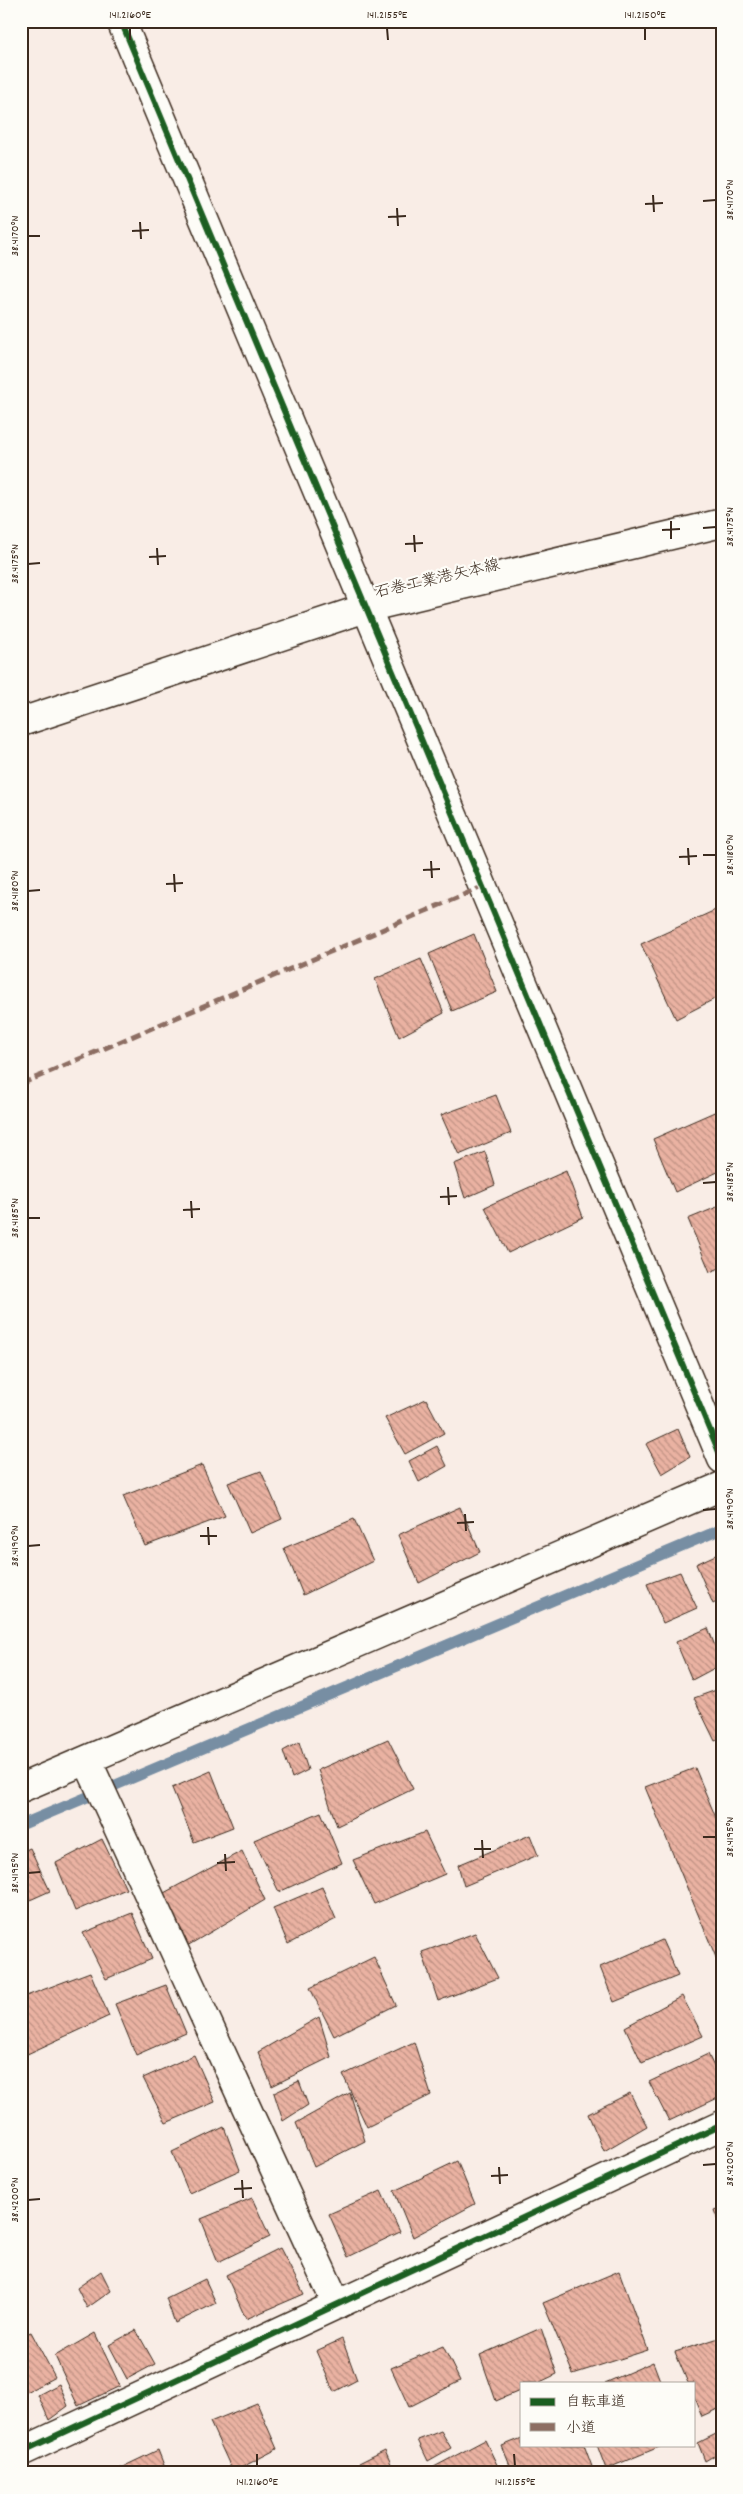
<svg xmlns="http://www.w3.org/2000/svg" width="743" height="2494" font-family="Dekko,'Klee One',sans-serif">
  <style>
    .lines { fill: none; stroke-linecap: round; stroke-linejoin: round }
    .stream { stroke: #778ea3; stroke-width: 11 }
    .building { fill: url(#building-back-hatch); stroke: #3b2a1e }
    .minor-casing { stroke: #3b2a1e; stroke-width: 31 }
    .secondary-casing { stroke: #3b2a1e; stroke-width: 31 }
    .minor { stroke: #fdfcf7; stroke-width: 28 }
    .secondary { stroke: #fdfcf7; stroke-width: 28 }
    .quiet { stroke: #8d6e63; stroke-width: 5; stroke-dasharray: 10 5; stroke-linecap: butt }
    .cycleway-casing { stroke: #fdfcf7; stroke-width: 9 }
    .cycleway { stroke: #1b5e20; stroke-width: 6 }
    .ticks { fill: none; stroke: #3b2a1e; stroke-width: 2 }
    .labels { text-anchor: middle; stroke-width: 4.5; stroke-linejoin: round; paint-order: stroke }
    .street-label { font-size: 16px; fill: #3b2a1e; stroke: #fdfcf7 }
    .neatline { fill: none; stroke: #3b2a1e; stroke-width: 2 }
    .ticks-label { font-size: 12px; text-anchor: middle; fill: #3b2a1e }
  </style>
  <defs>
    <pattern id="building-back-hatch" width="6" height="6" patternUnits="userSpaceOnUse" patternTransform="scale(1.25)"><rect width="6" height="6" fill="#eab2a2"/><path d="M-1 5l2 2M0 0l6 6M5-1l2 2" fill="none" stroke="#bf9183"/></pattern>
  </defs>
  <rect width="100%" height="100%" fill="#f9ede6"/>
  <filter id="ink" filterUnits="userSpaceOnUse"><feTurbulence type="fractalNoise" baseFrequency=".02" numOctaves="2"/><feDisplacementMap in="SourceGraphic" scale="10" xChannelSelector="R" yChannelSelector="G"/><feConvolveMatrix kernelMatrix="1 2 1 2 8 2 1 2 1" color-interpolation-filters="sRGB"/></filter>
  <g filter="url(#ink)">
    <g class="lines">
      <path class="stream" d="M21 1825 722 1529"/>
    </g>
    <path class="building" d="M722 907V995L676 1019 641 944Z
      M474 934 497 992 452 1011 429 954Z
      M421 959 444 1013 399 1037 375 979Z
      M496 1095 511 1133 459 1155 441 1115Z
      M719 1110 722 1116V1170L675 1192 653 1139Z
      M485 1152 495 1185 465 1198 454 1164Z
      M566 1171 583 1217 508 1253 485 1207Z
      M722 1205V1267L710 1272 688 1219Z
      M426 1399 444 1433 405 1454 385 1418Z
      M678 1429 690 1457 662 1474 646 1444Z
      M437 1446 447 1466 419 1482 409 1461Z
      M202 1465 225 1516 145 1546 123 1496Z
      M261 1471 282 1519 250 1533 228 1483Z
      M460 1507 480 1552 419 1583 398 1535Z
      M354 1519 373 1561 303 1595 284 1548Z
      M722 1552V1599L713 1604 696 1564Z
      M680 1572 697 1608 663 1623 647 1584Z
      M708 1628 722 1664 692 1680 676 1642Z
      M722 1688V1738L715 1741 694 1698Z
      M388 1739 413 1789 337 1826 318 1770Z
      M299 1742 308 1770 292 1778 283 1751Z
      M695 1768 722 1832V1966L720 1967 645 1787Z
      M211 1771 233 1827 194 1842 172 1788Z
      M321 1812 342 1863 279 1892 254 1840Z
      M425 1832 445 1874 374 1904 353 1860Z
      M530 1835 538 1855 464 1886 458 1865Z
      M102 1839 126 1889 75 1911 56 1863Z
      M30 1848 50 1891 21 1904V1852Z
      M242 1851 265 1900 187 1946 162 1894Z
      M322 1887 336 1919 288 1944 273 1908Z
      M132 1913 152 1959 106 1979 83 1933Z
      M475 1933 498 1978 438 2001 422 1952Z
      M662 1940 678 1976 614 2002 600 1967Z
      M374 1957 396 2005 334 2036 310 1988Z
      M90 1972 109 2016 23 2056 21 2051V1998Z
      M166 1985 186 2033 136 2055 115 2004Z
      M682 1996 703 2036 642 2063 625 2027Z
      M319 2017 331 2057 272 2086 258 2052Z
      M414 2042 431 2095 367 2127 343 2075Z
      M708 2054 722 2084V2096L669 2121 649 2082Z
      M194 2055 215 2102 166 2123 143 2078Z
      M299 2081 308 2105 283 2121 274 2093Z
      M350 2093 365 2141 314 2167 296 2123Z
      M630 2093 647 2126 604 2151 588 2114Z
      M224 2127 240 2170 189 2193 172 2152Z
      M457 2161 475 2204 413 2237 394 2191Z
      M381 2191 400 2232 348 2257 329 2214Z
      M252 2198 270 2237 218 2262 201 2219Z
      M722 2207V2232L714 2210Z
      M280 2248 304 2294 246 2319 226 2275Z
      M101 2271 111 2291 87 2308 77 2288Z
      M619 2271 648 2350 573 2374 543 2303Z
      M205 2279 216 2303 175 2323 166 2298Z
      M541 2328 557 2374 538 2383H522V2390L496 2401 480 2355Z
      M136 2330 155 2364 127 2379 109 2345Z
      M31 2332 55 2377 21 2395V2336Z
      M95 2333 120 2386 78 2406 55 2356Z
      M722 2337V2407L702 2416 694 2397V2383H688L675 2352Z
      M342 2339 357 2380 334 2392 316 2351Z
      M443 2346 460 2381 409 2407 391 2368Z
      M653 2362 661 2383H605Z
      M59 2384 68 2406 49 2420 38 2395Z
      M257 2403 277 2449 233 2472 210 2422Z
      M441 2431 451 2448 428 2461 418 2440Z
      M716 2434 722 2444V2451L705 2461 698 2443Z
      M522 2438V2445H584L594 2472 513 2473 502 2446Z
      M485 2440 501 2473H437L434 2467Z
      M597 2445H664L606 2469Z
      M158 2450 167 2473H112V2472Z
      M385 2450 395 2473H364L359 2463Z
      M353 2465 356 2473H338Z"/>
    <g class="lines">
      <defs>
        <path id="minor" d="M121 21 722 1459
          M87 1760 337 2305
          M21 1788 722 1486
          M21 2452 722 2125"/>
        <path id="secondary" d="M21 722 366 608 722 523"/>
      </defs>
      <use href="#minor" class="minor-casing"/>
      <use href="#secondary" class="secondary-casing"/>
      <use href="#minor" class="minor"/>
      <use href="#secondary" class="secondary"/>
      <path class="quiet" d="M21 1084 482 887"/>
      <defs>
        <path id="cycleway" d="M121 21 722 1459
          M21 2452 722 2125"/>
      </defs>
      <use href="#cycleway" class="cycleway-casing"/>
      <use href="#cycleway" class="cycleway"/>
    </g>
  </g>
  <path class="ticks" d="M130 28V40M387 28 388 40M645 28V40M653 195 654 212M703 201 716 200M645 204 663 203M397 208 398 226M388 217 406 216M140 222 141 239M132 231 149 230M28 236H40M671 521V539M703 528 716 527M662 530 680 529M414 535 415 552M405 544 423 543M157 548 158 565M149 557 166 556M28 564 40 563M688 848 689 865M703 855H716M679 857 697 856M431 861 432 878M423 870 440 869M174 874 175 892M166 884 183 883M28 891 40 890M703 1183 716 1182M448 1187 449 1205M440 1197 457 1196M191 1201 192 1218M183 1210 200 1209M28 1218H40M703 1510 716 1509M465 1514 466 1531M457 1523 474 1522M208 1527 209 1545M200 1536H217M28 1546 40 1545M703 1837H716M482 1840 483 1858M474 1849H491M225 1854 226 1871M217 1863 235 1862M28 1873 40 1872M703 2165 716 2164M499 2167 500 2184M491 2176 508 2175M242 2180 243 2198M234 2189 252 2188M28 2200 40 2199M257 2454V2466M514 2454 515 2466"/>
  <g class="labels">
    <g class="street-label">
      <text transform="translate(437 577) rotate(-13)" y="6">石巻工業港矢本線</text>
    </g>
  </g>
  <rect width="743" height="2494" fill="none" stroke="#fdfcf7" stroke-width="55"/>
  <rect x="520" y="2382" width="175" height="65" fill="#fdfcf7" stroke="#afa8a0"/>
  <rect x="530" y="2398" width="25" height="8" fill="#1b5e20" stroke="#afa8a0"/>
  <text x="566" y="2406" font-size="15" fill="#3b2a1e">自転車道</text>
  <rect x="530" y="2423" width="25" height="8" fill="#8d6e63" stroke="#afa8a0"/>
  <text x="566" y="2432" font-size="15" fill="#3b2a1e">小道</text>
  <rect x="28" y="28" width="688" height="2438" class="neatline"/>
  <g class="ticks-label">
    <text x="130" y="18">141.2160°E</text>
    <text x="387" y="18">141.2155°E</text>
    <text x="645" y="18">141.2150°E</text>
    <text transform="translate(729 200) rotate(-90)" y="4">38.4170°N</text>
    <text transform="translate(14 236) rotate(-90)" y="4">38.4170°N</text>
    <text transform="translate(729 527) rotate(-90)" y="4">38.4175°N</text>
    <text transform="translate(14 564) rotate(-90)" y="4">38.4175°N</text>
    <text transform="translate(729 855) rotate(-90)" y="4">38.4180°N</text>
    <text transform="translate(14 891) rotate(-90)" y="4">38.4180°N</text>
    <text transform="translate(729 1182) rotate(-90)" y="4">38.4185°N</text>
    <text transform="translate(14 1218) rotate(-90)" y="4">38.4185°N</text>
    <text transform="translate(729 1509) rotate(-90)" y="4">38.4190°N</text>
    <text transform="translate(14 1546) rotate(-90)" y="4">38.4190°N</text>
    <text transform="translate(729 1837) rotate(-90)" y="4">38.4195°N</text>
    <text transform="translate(14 1873) rotate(-90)" y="4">38.4195°N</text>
    <text transform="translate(729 2164) rotate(-90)" y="4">38.4200°N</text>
    <text transform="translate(14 2200) rotate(-90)" y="4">38.4200°N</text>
    <text x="257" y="2485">141.2160°E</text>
    <text x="515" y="2485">141.2155°E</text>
  </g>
</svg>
